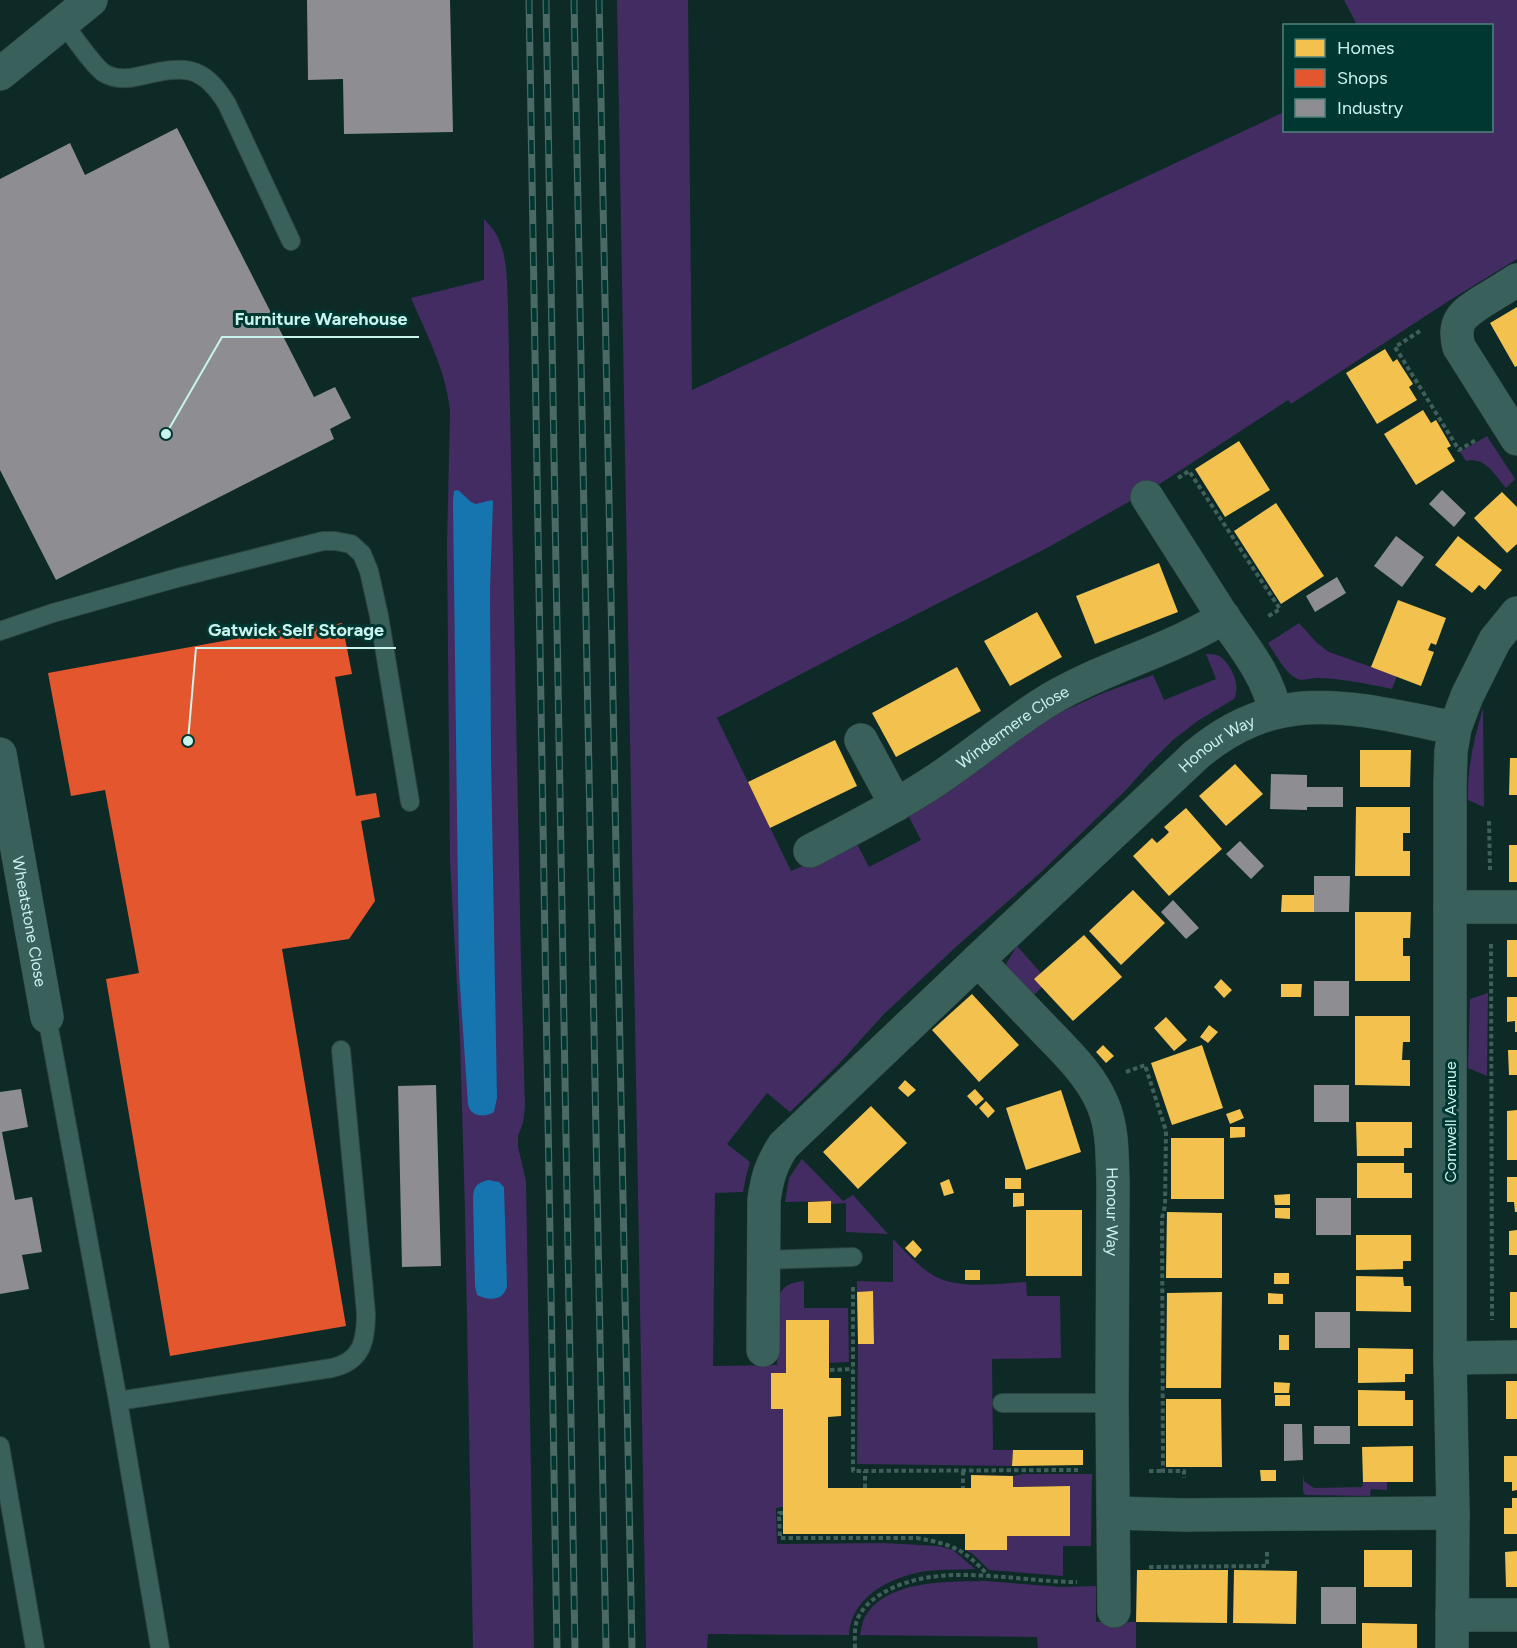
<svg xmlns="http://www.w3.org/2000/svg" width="1517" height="1648" font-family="Figtree,sans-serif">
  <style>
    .green { fill: #422c62 }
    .water { fill: #1675af }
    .homes { fill: #f2c14e }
    .shops { fill: #e4572e }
    .industry { fill: #8d8d92 }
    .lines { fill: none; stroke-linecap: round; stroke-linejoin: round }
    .service-casing { stroke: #2d4441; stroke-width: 20 }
    .minor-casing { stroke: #2d4441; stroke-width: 34 }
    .tertiary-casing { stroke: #2d4441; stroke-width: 34 }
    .path { stroke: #3f5f5b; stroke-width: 4; stroke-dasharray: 4.5 3; stroke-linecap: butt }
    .service { stroke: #3a605c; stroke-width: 18 }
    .minor { stroke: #3a605c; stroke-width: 33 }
    .tertiary { stroke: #3a605c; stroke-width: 33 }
    .rail-casing { stroke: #4b6966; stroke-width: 7 }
    .rail { stroke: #003731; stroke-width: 4.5; stroke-dasharray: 14; stroke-linecap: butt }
    .labels { text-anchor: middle; stroke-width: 6; stroke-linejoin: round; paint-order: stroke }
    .street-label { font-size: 16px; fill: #c8f4ed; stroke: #003731 }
    .leader { fill: none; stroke: #c8f4ed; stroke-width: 2 }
    .callout-dot { fill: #c8f4ed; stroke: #003731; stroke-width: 2 }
    .callout-label { font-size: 18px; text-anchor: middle; font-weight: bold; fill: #c8f4ed; stroke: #003731; stroke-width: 6; stroke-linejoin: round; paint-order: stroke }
  </style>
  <rect width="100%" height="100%" fill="#0d2a27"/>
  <path class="green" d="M617 0H688L692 390 1284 112V130H1492V26L1357 25 1344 0H1517V259L1447 302 1291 404 1288 400 1155 487 1047 548 868 639 717 718 791 871 856 842 869 867 921 840 908 815 1046 719 1103 693 1153 675 1164 700 1216 679 1206 654C1211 654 1217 654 1221 657 1232 666 1241 686 1234 699L1199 720 1173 740 1149 764 1126 790 1039 874 958 945 884 1014 838 1065 790 1112 767 1093 727 1144 750 1162 746 1177 743 1192 715 1193 713 1366 777 1365 778 1297C785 1284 790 1283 804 1281V1308H848L849 1362 830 1363 829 1320H786V1373H771V1409H783V1507L776 1508 777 1544 884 1543 938 1546 953 1550 975 1569C957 1570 938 1569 920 1572 887 1579 851 1598 849 1635L708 1634 707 1648H646Z
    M484 219C488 224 493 228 496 234 508 255 507 283 508 307L521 962 525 1107 523 1123 518 1136V1147L526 1181 534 1648H473L465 1211 460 1039 450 861 447 544 450 411C446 371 427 335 411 298L484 280Z
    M1487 436 1515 479 1506 488C1495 475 1485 456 1466 461L1460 452Z
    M1299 623 1317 643 1329 652 1397 676 1392 689C1367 684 1341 678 1316 678 1308 679 1301 682 1294 677 1284 671 1274 652 1268 643Z
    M1483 708 1484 807 1468 800C1467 768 1474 739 1483 708Z
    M1017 946 1041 973 1042 987 1033 996 1008 970 1006 964Z
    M1488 993 1487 1076 1468 1068 1470 999Z
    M802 1159 843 1201 853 1195 888 1234 846 1232V1203L831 1204V1201L785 1202 789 1178Z
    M893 1239C905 1251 917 1265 931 1274 958 1291 996 1283 1026 1282L1027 1296H1060L1061 1358 992 1359 993 1450H1013L1012 1466 857 1464 858 1344H874L873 1292H857V1281L893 1282Z
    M1023 1474H1092L1091 1546H1063V1576L989 1570 973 1554 965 1550H1006L1007 1536H1070V1486L1013 1487V1476Z
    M1303 1474 1304 1481 1314 1488 1362 1487 1363 1482H1387V1490L1371 1489 1370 1496 1305 1495 1303 1491Z
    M985 1581 1061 1587 1096 1586V1622H1136V1648H1038L1037 1637 860 1635C861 1630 862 1625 863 1621 882 1579 947 1582 985 1581Z"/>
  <path class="water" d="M458 490 471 502 476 504 492 500 493 502 490 589 491 758 497 1098 494 1112C485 1118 470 1117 468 1104L459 971 453 501 454 491Z
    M488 1180 499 1182 504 1187 507 1286C504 1301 489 1301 477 1295L475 1286 473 1197C474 1186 477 1183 488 1180Z"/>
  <path class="homes" d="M1517 307V366L1515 367 1490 323Z
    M1385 349 1393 362 1397 359 1413 384 1409 387 1417 400 1377 424 1346 373Z
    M1423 410 1431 423 1436 420 1451 446 1447 448 1455 461 1416 485 1384 434Z
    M1239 441 1270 490 1225 517 1195 469Z
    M1502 492 1517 507V544L1507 553 1474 518Z
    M1276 503 1324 576 1281 604 1234 531Z
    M1458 536 1502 570 1485 590 1479 585 1472 593 1435 565Z
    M1159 563 1178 612 1095 644 1076 596Z
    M1398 600 1446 618 1436 645 1431 643 1428 650 1434 652 1421 686 1371 667Z
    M1037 612 1062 657 1010 686 984 641Z
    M957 667 981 711 896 757 872 713Z
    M835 740 857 786 770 828 748 782Z
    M1360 750H1411L1410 787H1360Z
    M1510 758H1517V795H1509Z
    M1235 764 1263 794 1226 826 1199 796Z
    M1356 807H1410V833H1403V851H1410V876H1355Z
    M1186 808 1222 849 1169 896 1133 856 1152 838 1157 843 1164 837 1169 832 1164 827Z
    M1509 845H1517V882H1509Z
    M1133 890 1165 923 1121 965 1089 931Z
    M1282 895H1314V912H1281Z
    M1355 912H1411L1410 938H1403V956H1410V981H1355Z
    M1084 935 1122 977 1073 1021 1034 979Z
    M1507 940H1517V977H1507Z
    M1221 979 1232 990 1224 998 1214 987Z
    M1281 984H1302L1301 997H1281Z
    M972 994 1019 1045 979 1082 932 1030Z
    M1507 997H1517V1032H1515V1021L1507 1022Z
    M1355 1016H1410V1042H1403L1402 1060H1410V1086L1355 1085Z
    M1166 1017 1187 1040 1174 1051 1154 1028Z
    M1209 1025 1218 1032 1208 1043 1200 1037Z
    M1103 1045 1114 1056 1106 1063 1096 1052Z
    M1202 1045 1223 1108 1172 1125 1151 1063Z
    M1508 1050H1517V1075H1509Z
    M905 1080 916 1090 908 1097 898 1088Z
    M975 1089 984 1099 976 1106 967 1096Z
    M1061 1090 1081 1152 1026 1170 1006 1108Z
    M986 1101 995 1111 988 1118 979 1108Z
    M871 1106 907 1143 858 1189 823 1152Z
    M1240 1109 1244 1118 1230 1124 1226 1114Z
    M1517 1110V1160H1507V1111Z
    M1356 1122H1412V1148H1404V1156H1357Z
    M1230 1127H1245V1137L1230 1138Z
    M1171 1138H1224V1199H1171Z
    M1357 1163H1404V1173H1412V1198H1357Z
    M1507 1177H1517V1212H1515L1514 1202H1507Z
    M1005 1178H1021V1189H1005Z
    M949 1179 954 1193 944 1196 940 1183Z
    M1013 1193H1024V1206L1013 1207Z
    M1290 1194V1205H1275L1274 1195Z
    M831 1201V1223H808V1202Z
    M1275 1208H1290V1219L1275 1218Z
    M1026 1210H1082V1276H1026Z
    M1167 1212 1222 1213V1278H1166Z
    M1517 1230V1255H1509V1231Z
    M1356 1235H1411V1261H1403V1269L1356 1270Z
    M913 1240 922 1250 915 1258 905 1248Z
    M965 1270H980V1280H965Z
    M1274 1273H1289V1284H1274Z
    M1356 1276 1403 1277 1404 1286H1411V1312L1356 1311Z
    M873 1291 874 1344H858L857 1292Z
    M1222 1292 1221 1388H1166L1167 1293Z
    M1510 1292H1517V1328H1510Z
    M1268 1293 1283 1294V1304H1268Z
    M786 1320H829V1378H841V1416L828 1417V1488H971V1475L1013 1476V1487L1070 1486V1536H1007V1550H965V1534H783V1409H771V1373H786Z
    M1279 1335H1289V1350H1279Z
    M1358 1348 1413 1349V1374H1405V1382L1358 1383Z
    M1506 1381H1517V1419H1506Z
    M1274 1382 1290 1383 1289 1393H1274Z
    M1358 1390 1405 1391V1400H1413V1426H1358Z
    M1275 1395H1290V1406H1275Z
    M1166 1399H1221L1222 1467H1166Z
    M1413 1446V1482H1363L1362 1447Z
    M1013 1450H1083V1465L1012 1466Z
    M1504 1456H1517V1490L1512 1491V1482H1504Z
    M1260 1470H1276V1481H1261Z
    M1512 1498H1517V1534H1504V1508H1512Z
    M1364 1550H1412V1587H1364Z
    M1517 1551V1587H1506L1505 1552Z
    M1137 1570H1228L1227 1623 1136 1622Z
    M1234 1570 1297 1571 1296 1624 1233 1623Z
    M1362 1623 1417 1624V1648H1362Z"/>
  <path class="shops" d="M327 622V626L342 623 352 674 335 677 356 796 376 793 380 817 361 821 375 901 349 939 282 949 346 1326 170 1356 106 979 139 973 105 790 71 796 48 673Z"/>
  <path class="industry" d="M307 0H450L453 132 344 134 343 79 308 80Z
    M177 128 314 397 335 387 351 418 330 429 334 439 56 580 0 470V179L70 143 85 175Z
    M1442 490 1466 513 1454 527 1429 504Z
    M1396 536 1424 557 1402 587 1374 566Z
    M1337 577 1346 593 1315 612 1306 596Z
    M1271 774 1307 775V787H1343V807H1307V810L1270 809Z
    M1240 841 1264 866 1251 879 1226 854Z
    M1314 876H1350L1349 912H1314Z
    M1173 900 1199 928 1186 939 1161 912Z
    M1314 981H1349V1016H1314Z
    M436 1085 441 1266 402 1267 398 1086Z
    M1314 1085H1349V1122H1314Z
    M21 1089 28 1127 2 1132 15 1200 32 1197 42 1252 22 1255 29 1289 0 1294V1092Z
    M1316 1198H1351V1235H1316Z
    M1315 1312H1350V1348H1315Z
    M1284 1424H1302L1303 1460 1284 1461Z
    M1314 1426H1350V1444H1314Z
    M1321 1587H1356V1624H1321Z"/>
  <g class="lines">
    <defs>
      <path id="service" d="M63 23C72 34 94 67 104 73 115 80 128 79 140 76 183 66 202 63 227 104L291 241
        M0 631 53 613 177 578 295 548 323 541H335L351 544 362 554 369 571 379 616 410 802
        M47 1017 118 1401 160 1648
        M763 1260 853 1257
        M118 1401 332 1368C362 1361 366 1341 366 1313L341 1050
        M1002 1403H1112
        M0 1446 35 1648"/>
      <g id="minor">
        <path d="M0 74 91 0"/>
        <path d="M1517 280C1506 287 1495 294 1483 301 1463 314 1452 321 1459 347L1517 439"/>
        <path d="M1147 497C1172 536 1197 576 1222 615 1243 646 1268 675 1275 712"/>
        <path d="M861 740 896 805"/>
        <path id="s1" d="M0 754 47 1017"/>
        <path id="s2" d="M810 851C851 829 894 808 933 782 973 756 1010 723 1052 698 1107 666 1170 651 1224 617"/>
        <path d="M1450 907H1517"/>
        <path id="s3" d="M978 960C1000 983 1022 1006 1044 1029 1066 1052 1091 1075 1103 1105 1113 1129 1112 1156 1113 1182L1112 1403 1114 1611"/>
        <path id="s4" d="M763 1350 764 1200C767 1178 771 1165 783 1146L978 960 1196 755C1281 683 1357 709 1455 728"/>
        <path d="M1450 1358 1517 1357"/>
        <path d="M1113 1513 1184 1515 1453 1513"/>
        <path d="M1452 1615H1517"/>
      </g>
      <path id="tertiary" d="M1452 1648 1453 1513 1450 1358V784L1451 751 1455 728 1467 696 1495 640 1517 613"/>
    </defs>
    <use href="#service" class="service-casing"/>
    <use href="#minor" class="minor-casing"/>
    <use href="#tertiary" class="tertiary-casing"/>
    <path class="path" d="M1420 331 1395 347 1459 450 1476 440
      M1178 478 1189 471 1280 609 1267 617
      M1489 821 1490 870
      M1491 944 1492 1320
      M1126 1072 1145 1065 1166 1131 1165 1206 1162 1218 1163 1471H1184V1478
      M853 1287V1471L1078 1470
      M830 1370 853 1369
      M963 1471V1488
      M1149 1471H1163
      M865 1488V1471
      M783 1513H779L780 1538H917C955 1545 963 1549 989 1576
      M1149 1567 1267 1566V1551
      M855 1648C855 1639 854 1629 857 1620 861 1610 869 1602 878 1596 934 1559 1013 1582 1077 1582"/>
    <use href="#service" class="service"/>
    <use href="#minor" class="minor"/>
    <use href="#tertiary" class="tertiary"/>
    <defs>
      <path id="rail" d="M529 0 557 1648
        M546 0 575 1648
        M574 0 606 1648
        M599 0 632 1648"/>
    </defs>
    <use href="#rail" class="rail-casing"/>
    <use href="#rail" class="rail"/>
  </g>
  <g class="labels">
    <g class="street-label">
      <text dy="6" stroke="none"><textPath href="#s2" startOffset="238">Windermere Close</textPath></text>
      <text dy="6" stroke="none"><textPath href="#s4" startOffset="800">Honour Way</textPath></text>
      <text dy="6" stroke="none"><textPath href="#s1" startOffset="170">Wheatstone Close</textPath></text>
      <text transform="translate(1450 1122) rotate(-90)" y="6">Cornwell Avenue</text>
      <text dy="6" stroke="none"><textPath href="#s3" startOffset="300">Honour Way</textPath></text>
    </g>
  </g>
  <path class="leader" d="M166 434L222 337H419M188 741L196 648H396"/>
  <g class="callout-dot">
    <circle cx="166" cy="434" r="6"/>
    <circle cx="188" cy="741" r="6"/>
  </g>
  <g class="callout-label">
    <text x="321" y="325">Furniture Warehouse</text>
    <text x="296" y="636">Gatwick Self Storage</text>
  </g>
  <rect x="1283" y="24" width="210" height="108" fill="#003731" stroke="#50837c" stroke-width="1.5"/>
  <rect x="1295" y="39" width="30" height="18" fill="#f2c14e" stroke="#50837c" stroke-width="1.5"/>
  <text x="1337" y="54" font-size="18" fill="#c8f4ed">Homes</text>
  <rect x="1295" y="69" width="30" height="18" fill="#e4572e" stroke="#50837c" stroke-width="1.5"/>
  <text x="1337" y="84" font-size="18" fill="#c8f4ed">Shops</text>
  <rect x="1295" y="99" width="30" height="18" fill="#8d8d92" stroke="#50837c" stroke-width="1.5"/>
  <text x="1337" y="114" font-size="18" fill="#c8f4ed">Industry</text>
</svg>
